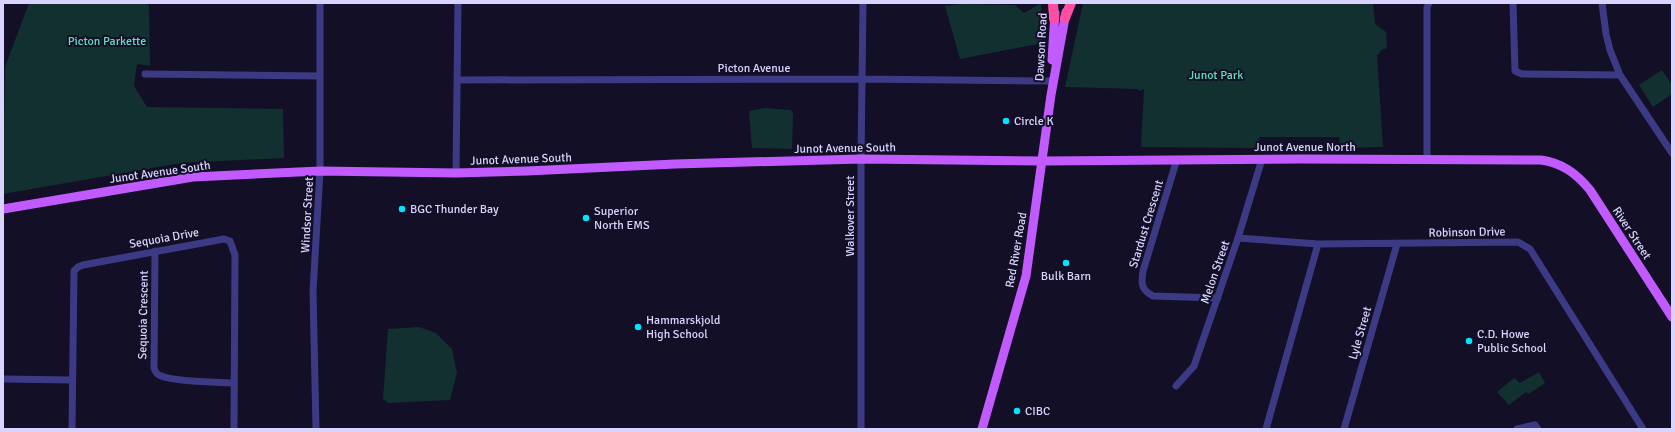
<svg xmlns="http://www.w3.org/2000/svg" width="1675" height="432" font-family="Signika,sans-serif">
  <style>
    .green { fill: #12302f }
    .lines { fill: none; stroke-linecap: round; stroke-linejoin: round }
    .minor { stroke: #3d3a85; stroke-width: 7 }
    .major { stroke: #c25bff; stroke-width: 9 }
    .highway { stroke: #ff4fa3; stroke-width: 10 }
    .poi-dot { fill: #00e5ff; stroke: #130f26; stroke-width: 1.5 }
    .labels { text-anchor: middle; stroke-width: 4; stroke-linejoin: round; paint-order: stroke }
    .park-label { font-size: 12px; fill: #5fe0c0; stroke: #130f26 }
    .street-label { font-size: 12px; fill: #d9d4ff; stroke: #130f26 }
    .poi-label { font-size: 12px; fill: #d9d4ff; stroke: #130f26; text-anchor: start }
  </style>
  <rect width="100%" height="100%" fill="#130f26"/>
  <path class="green" d="M29 3H143L149 5 150 66 137 64 134 86 147 107 283 109 284 158 181 163 3 194 5 67Z
    M1041 3 1043 43 960 59 945 6 961 4 1015 5 1024 13Z
    M1083 3H1373L1375 24 1386 32 1387 48 1381 50 1379 54 1377 55 1383 147 1340 148 1339 137H1259V148L1141 147 1144 89 1140 91 1137 89 1065 87Z
    M1662 70 1672 85V94L1653 107 1639 85Z
    M765 108 791 110 793 114 792 149 752 148 749 111Z
    M419 327 436 333 452 349 457 373 450 400 388 403 383 399 388 329Z
    M1539 372 1545 383 1529 394 1526 392 1509 405 1497 392 1514 378 1520 383Z"/>
  <g class="lines">
    <path class="minor" d="M1513 3 1515 71 1522 74 1620 75
      M1602 3 1606 34 1610 50 1620 75 1672 153
      M145 74 320 76
      M458 80 862 79 1051 81
      M1177 159 1143 271C1141 283 1141 290 1153 296L1218 298
      M1427 159V7L1429 3
      M456 173 458 3
      M1238 238 1318 244 1518 242 1530 249 1643 429
      M155 251 154 368C155 371 156 374 159 375 172 382 217 382 234 383
      M3 379 72 380
      M1176 386 1194 366 1238 238 1262 159
      M72 429 74 271 78 267 83 265 224 239 230 241 235 255 234 429
      M316 429 313 291 320 171V3
      M861 429V159L863 3
      M1266 429 1318 244
      M1344 429 1397 244
      M1517 429 1535 425 1538 429"/>
    <path class="major" d="M1052 60 1055 13
      M3 209 193 177 320 171 456 173 527 171 675 164 861 159 1042 161 1300 159 1541 160C1562 163 1576 173 1590 190L1672 317
      M982 429 1026 276 1051 95 1066 12"/>
    <path class="highway" d="M1053 3 1054 19
      M1065 18 1071 3"/>
  </g>
  <g class="poi-dot">
    <circle cx="1006" cy="121" r="4"/>
    <circle cx="402" cy="209" r="4"/>
    <circle cx="586" cy="218" r="4"/>
    <circle cx="1066" cy="263" r="4"/>
    <circle cx="638" cy="327" r="4"/>
    <circle cx="1469" cy="341" r="4"/>
    <circle cx="1017" cy="411" r="4"/>
  </g>
  <g class="labels">
    <g class="park-label">
      <text x="107" y="45">Picton Parkette</text>
      <text x="1216" y="79">Junot Park</text>
    </g>
    <g class="street-label">
      <text transform="translate(1041 47) rotate(-87)" y="4">Dawson Road</text>
      <text x="754" y="72">Picton Avenue</text>
      <text x="1305" y="151">Junot Avenue North</text>
      <text transform="translate(845 148) rotate(-1)" y="4">Junot Avenue South</text>
      <text transform="translate(521 159) rotate(-2)" y="4">Junot Avenue South</text>
      <text transform="translate(160 172) rotate(-8)" y="4">Junot Avenue South</text>
      <text transform="translate(307 215) rotate(-87)" y="4">Windsor Street</text>
      <text transform="translate(850 216) rotate(-90)" y="4">Walkover Street</text>
      <text transform="translate(1146 224) rotate(-73)" y="4">Stardust Crescent</text>
      <text transform="translate(1467 232) rotate(-1)" y="4">Robinson Drive</text>
      <text transform="translate(1632 233) rotate(57)" y="4">River Street</text>
      <text transform="translate(164 238) rotate(-10)" y="4">Sequoia Drive</text>
      <text transform="translate(1016 250) rotate(-80)" y="4">Red River Road</text>
      <text transform="translate(1215 272) rotate(-71)" y="4">Melon Street</text>
      <text transform="translate(143 315) rotate(-89)" y="4">Sequoia Crescent</text>
      <text transform="translate(1360 333) rotate(-74)" y="4">Lyle Street</text>
    </g>
    <g class="poi-label">
      <text x="1014" y="125">Circle K</text>
      <text x="410" y="213">BGC Thunder Bay</text>
      <text x="594" y="215">Superior<tspan x="594" dy="14">North EMS</tspan></text>
      <text x="1066" y="280" text-anchor="middle">Bulk Barn</text>
      <text x="646" y="324">Hammarskjold<tspan x="646" dy="14">High School</tspan></text>
      <text x="1477" y="338">C.D. Howe<tspan x="1477" dy="14">Public School</tspan></text>
      <text x="1025" y="415">CIBC</text>
    </g>
  </g>
  <rect width="1675" height="432" fill="none" stroke="#d9d4ff" stroke-width="8"/>
</svg>
